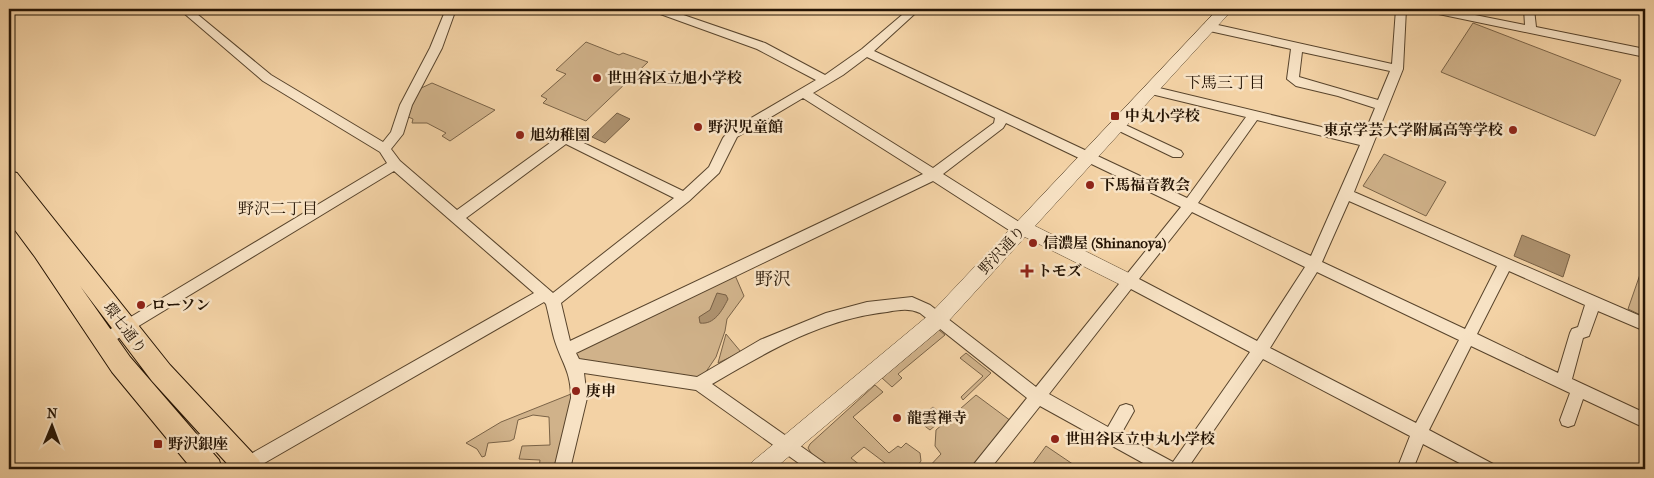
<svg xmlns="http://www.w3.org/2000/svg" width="1654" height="478" font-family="'IM FELL French Canon','Noto Serif JP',serif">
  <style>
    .green { fill: #d0b28a; stroke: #7a6347 }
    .water { fill: #ad916e; stroke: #775f44 }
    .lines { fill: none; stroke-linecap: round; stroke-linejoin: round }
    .minor-casing { stroke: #58442c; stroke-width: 2 }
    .tertiary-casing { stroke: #58442c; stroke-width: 1 }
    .primary-casing { stroke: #251404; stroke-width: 2 }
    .minor { fill: #f7e2c4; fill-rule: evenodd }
    .tertiary { fill: #f7e2c4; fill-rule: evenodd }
    .primary { fill: #f3d2a5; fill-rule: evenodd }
    .poi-dot { fill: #8f2418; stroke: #f7e2c4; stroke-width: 2 }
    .labels { text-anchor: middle; stroke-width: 5; stroke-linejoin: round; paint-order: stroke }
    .poi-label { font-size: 15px; font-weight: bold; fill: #251404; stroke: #f7e2c4; text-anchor: start }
    .street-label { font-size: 15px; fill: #251404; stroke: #f7e2c4 }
    .neighbourhood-label { font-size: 16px; fill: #251404; stroke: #f7e2c4 }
    .quarter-label { font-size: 18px; fill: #251404; stroke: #f7e2c4 }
  </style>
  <rect width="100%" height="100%" fill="#f3d2a5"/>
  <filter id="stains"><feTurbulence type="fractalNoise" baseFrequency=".004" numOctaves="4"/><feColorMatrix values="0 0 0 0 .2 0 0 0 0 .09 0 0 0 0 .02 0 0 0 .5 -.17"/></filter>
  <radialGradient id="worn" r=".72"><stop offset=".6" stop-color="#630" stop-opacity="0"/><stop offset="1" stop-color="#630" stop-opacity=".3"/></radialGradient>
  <path class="green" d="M1473 23 1621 80 1595 136 1441 72Z
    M586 42 619 55 623 53 648 62 586 121 543 103 547 99 541 96 566 74 556 70Z
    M432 83 495 110 450 141 442 136 446 133 427 123H412L413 119 406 116 417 90Z
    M1384 154 1446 182 1426 216 1363 186Z
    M1645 260V317L1628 309Z
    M734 273 744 296 727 319 725 331 716 357 699 382 579 362 572 351Z
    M939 330 945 335 898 374 902 378 892 387 882 378Z
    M726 334 741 352 718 363Z
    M966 353 991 373 963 400 961 397 983 376 960 358Z
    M875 385 883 392 853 417 889 453 898 446 901 448 906 443 920 453 921 461 915 469H893L864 447 851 458 865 469C842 469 821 471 808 448L810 444Z
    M571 394 574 396 573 407 554 469H539L540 460 519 459 522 446 550 445 549 417 533 415 518 420 514 439 510 441 488 443 485 456 482 457 477 449 466 443 501 422Z
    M976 395 1011 421 971 469H927L941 454 935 446 936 430Z
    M933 407 940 413 946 408 950 413 930 430 922 424 931 416 927 412Z
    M1046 446 1080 469H1029Z"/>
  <path class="water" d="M617 113 630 119 605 143 592 137Z
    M1522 235 1570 255 1563 277 1514 256Z
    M717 293 726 295 728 299C722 311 714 325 700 323L699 317 710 310Z"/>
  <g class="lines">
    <defs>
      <path id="minor" d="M179 9H191L271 75 383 142 391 132 400 105 430 48 446 9H456L442 48 412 105 403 134 391 149 400 161 457 210 561 135 565 134 683 191 709 167 723 138 729 131 816 80 757 49 652 11 651 9H666L765 43 825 75 862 49 909 9H920L874 51 1187 198 1246 117 1147 93 1145 90 1147 87 1151 86 1363 137 1375 108 1338 96 1296 86 1287 79 1291 49 1205 30 1203 27 1205 24 1209 23 1392 64 1396 9H1406L1403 69 1354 192 1645 318V331L1598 311 1589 336 1583 338 1572 379 1645 413V428L1583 399 1574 425 1568 427 1562 425 1560 420 1570 393 1471 346 1429 430 1493 464 1495 469H1471L1423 444 1413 469H1397L1410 436 1263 359 1187 469H1154L1040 406 990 469H972L974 464 1027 398 920 313C909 308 899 310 887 312 822 319 767 352 712 384L826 464 828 469H807L696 390 584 373 587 398 570 469H554L571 398C571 370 561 362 554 338 551 327 549 315 546 304L544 302 254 469H240L238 465 240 460 534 293 394 171 109 344 104 346 99 344 97 340 99 336 387 163 380 152 263 81ZM1302 52 1390 71 1378 100 1299 77ZM867 57 995 118 994 123 933 168 813 93 843 75ZM803 98 923 174 570 341 561 303 689 201 719 173 737 137ZM1257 120 1360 145 1311 256 1198 203ZM1006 123 1181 207 1036 387 930 305 912 297 867 302 826 313 760 340 697 377 579 359 576 353 933 181 1009 230 1022 234 1027 233 1029 229 1027 225 1019 222 943 174 1003 128ZM566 144 674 198 553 293 466 218ZM1349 201 1497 266 1465 329 1322 262ZM1192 212 1305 267 1257 341 1139 279ZM1509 271 1585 305 1578 327 1572 329 1570 333 1558 373 1477 334ZM1317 272 1459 340 1416 423 1270 348ZM1131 289 1250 352 1173 462 1121 434 1134 411 1132 406 1126 404 1120 406 1108 427 1049 394Z
        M1424 9H1445L1525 25 1524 9H1534L1536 27 1645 49V57L1429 12Z
        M1117 121 1181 151 1183 154 1181 157H1173L1113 128 1111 125 1113 122Z"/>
      <path id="tertiary" d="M1218 9H1233L1035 226 1135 276 1138 281 1135 286 1129 288 1123 286 1025 237 944 326 774 469H749L752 462 930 314Z"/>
      <path id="primary" d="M9 171 17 173 170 365 259 460 262 469H232L152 381 80 286 130 357 219 460 222 469H192L112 372 35 257 9 222V199L13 200 9 194Z"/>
    </defs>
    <use href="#minor" class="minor-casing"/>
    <use href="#tertiary" class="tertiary-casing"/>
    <use href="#primary" class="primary-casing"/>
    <use href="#minor" class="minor"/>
    <use href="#tertiary" class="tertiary"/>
    <use href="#primary" class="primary"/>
  </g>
  <g class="poi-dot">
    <circle cx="597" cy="78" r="5"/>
    <rect x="1110" y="111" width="10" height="10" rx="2.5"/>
    <circle cx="698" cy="127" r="5"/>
    <circle cx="1513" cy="130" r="5"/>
    <circle cx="520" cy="135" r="5"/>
    <circle cx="1090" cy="185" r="5"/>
    <circle cx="1033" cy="243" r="5"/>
    <path d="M1024.5 263.5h5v5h5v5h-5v5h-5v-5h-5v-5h5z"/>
    <circle cx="141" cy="305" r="5"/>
    <circle cx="576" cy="391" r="5"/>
    <circle cx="897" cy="418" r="5"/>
    <circle cx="1055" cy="439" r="5"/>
    <rect x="153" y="439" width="10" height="10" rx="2.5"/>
  </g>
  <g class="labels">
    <g class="poi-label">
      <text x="607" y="83">世田谷区立旭小学校</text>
      <text x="1125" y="121">中丸小学校</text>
      <text x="708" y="132">野沢児童館</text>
      <text x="1503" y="135" text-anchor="end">東京学芸大学附属高等学校</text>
      <text x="530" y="140">旭幼稚園</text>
      <text x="1100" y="190">下馬福音教会</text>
      <text x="1043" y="248">信濃屋 (Shinanoya)</text>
      <text x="1037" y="276">トモズ</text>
      <text x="151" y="310">ローソン</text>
      <text x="586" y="396">庚申</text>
      <text x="907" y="423">龍雲禅寺</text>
      <text x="1065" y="444">世田谷区立中丸小学校</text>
      <text x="168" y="449">野沢銀座</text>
    </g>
    <g class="street-label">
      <text transform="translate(1002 250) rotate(-47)" y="5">野沢通り</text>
      <text transform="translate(125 328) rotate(53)" y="5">環七通り</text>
    </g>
    <g class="neighbourhood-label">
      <text x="1225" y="88">下馬三丁目</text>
      <text x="278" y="214">野沢二丁目</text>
    </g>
    <g class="quarter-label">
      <text x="773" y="285">野沢</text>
    </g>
  </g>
  <rect width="1654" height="478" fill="none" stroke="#f3d2a5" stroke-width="30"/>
  <rect x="10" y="10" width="1634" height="458" fill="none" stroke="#251404" stroke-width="2.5"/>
  <rect x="15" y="15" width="1624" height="448" fill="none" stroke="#251404"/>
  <g transform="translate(52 426) rotate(1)" stroke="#f7e2c4" stroke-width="4" paint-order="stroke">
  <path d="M0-4L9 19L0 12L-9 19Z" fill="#251404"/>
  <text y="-8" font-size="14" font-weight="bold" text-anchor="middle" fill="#251404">N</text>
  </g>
  <rect width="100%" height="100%" filter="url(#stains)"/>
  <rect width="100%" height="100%" fill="url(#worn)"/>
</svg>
